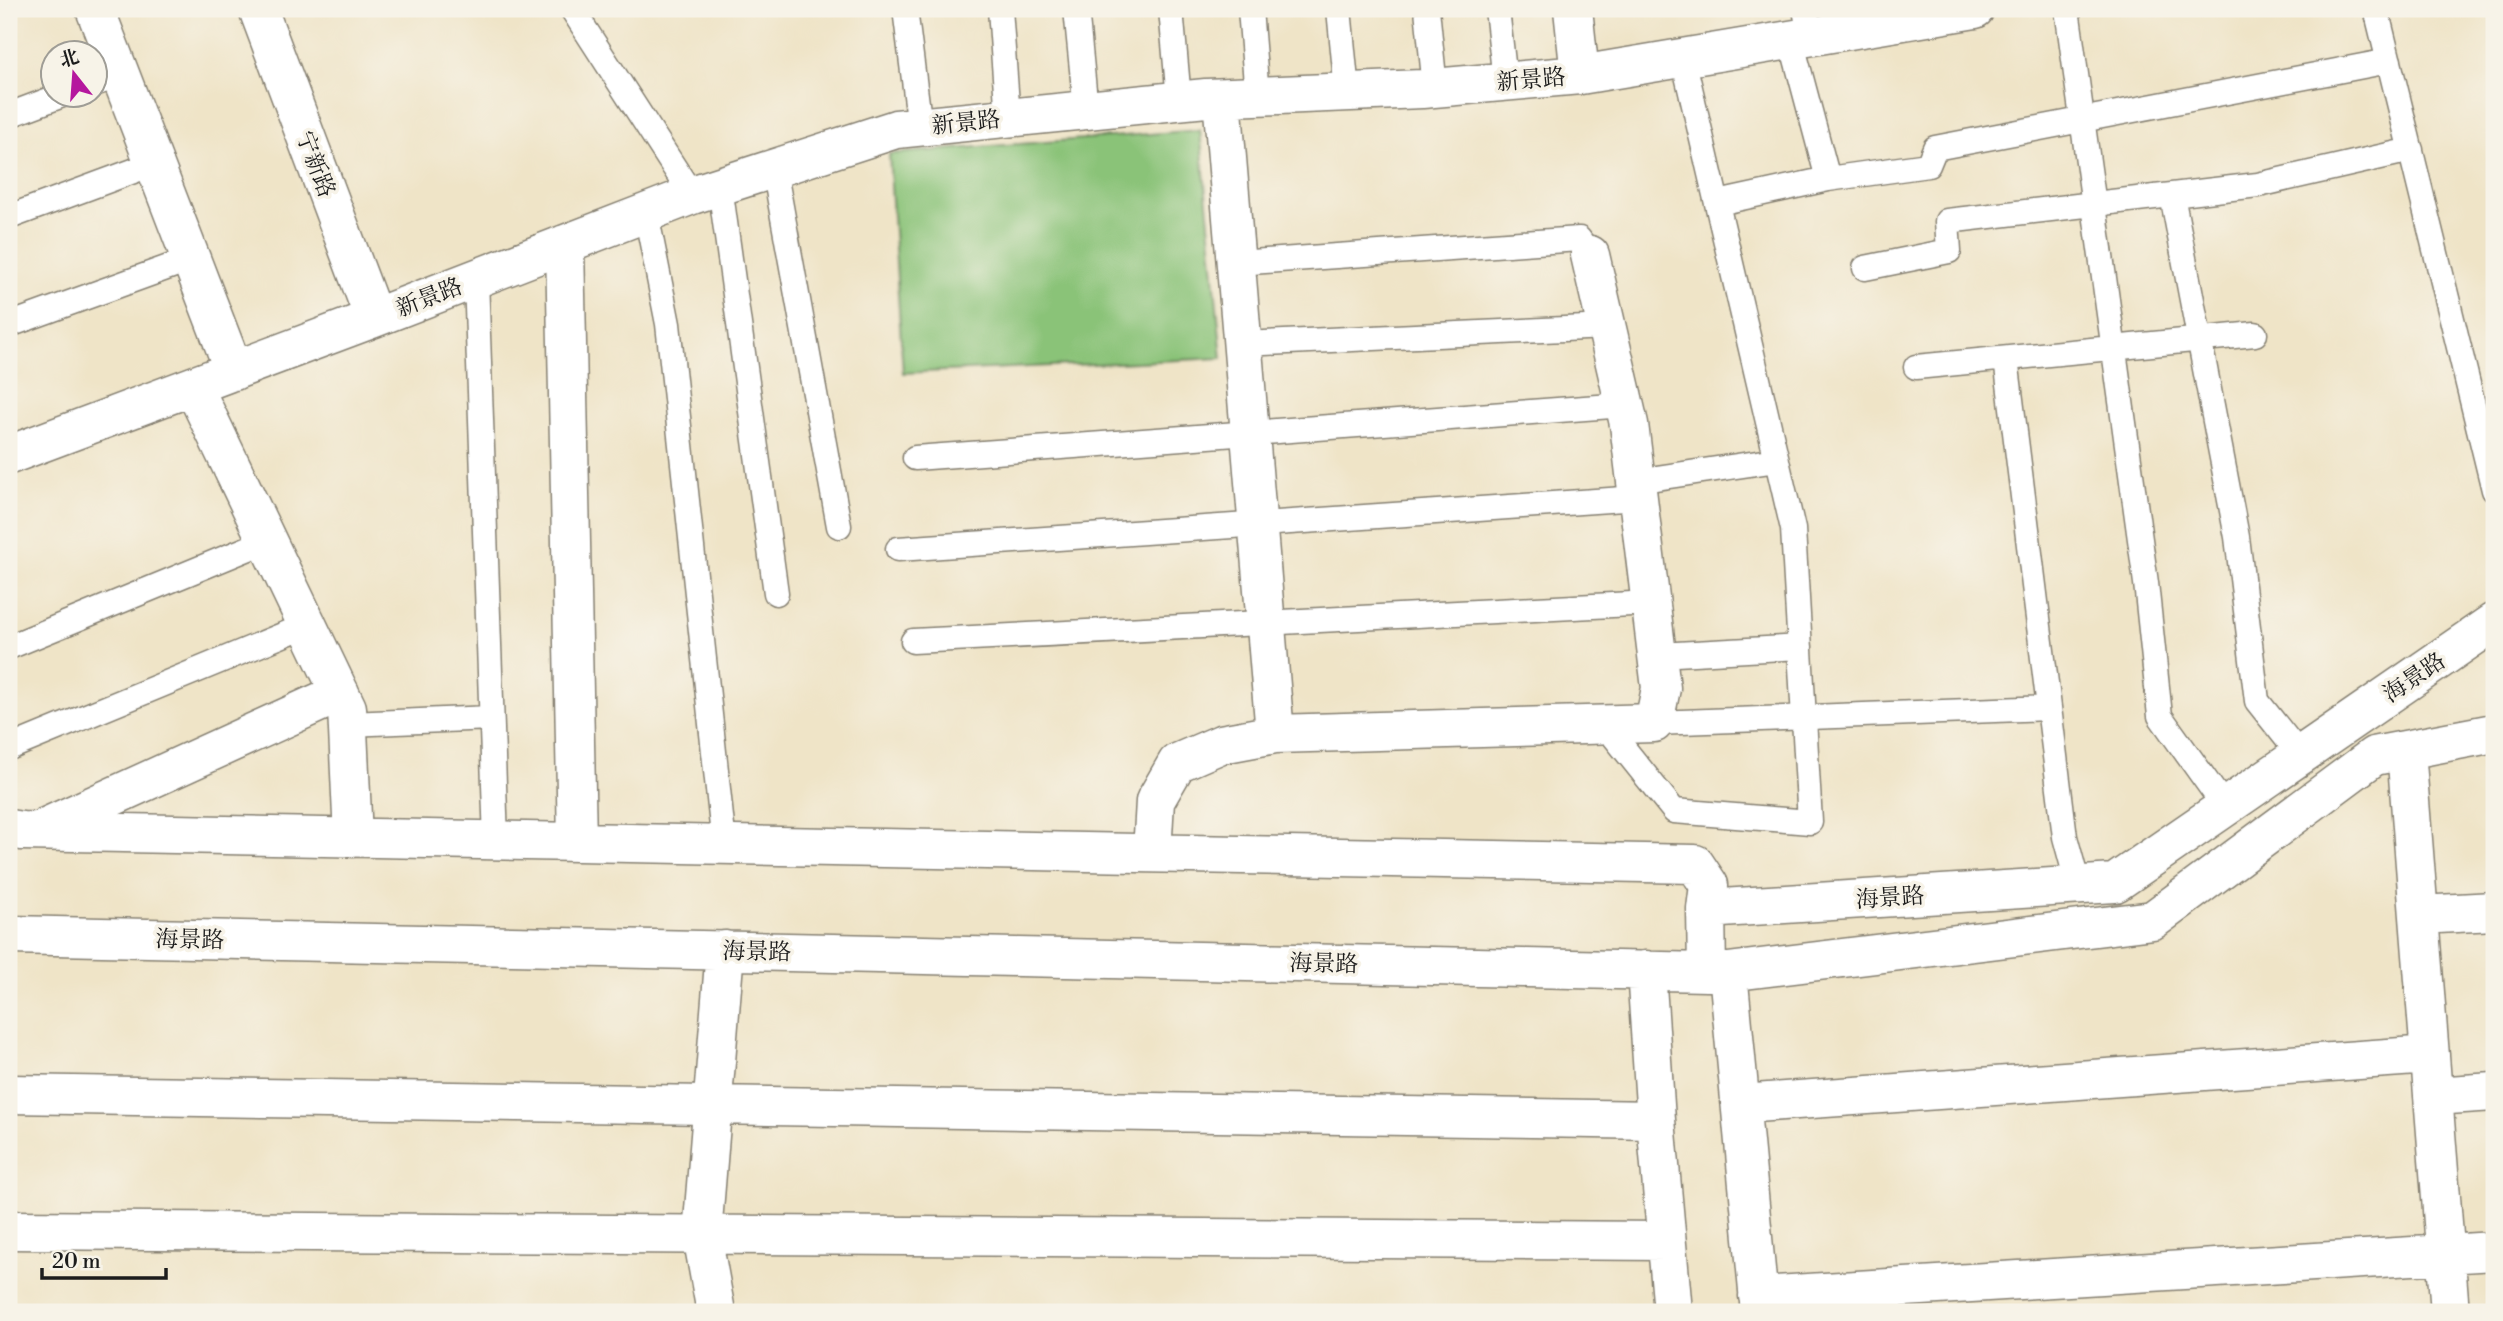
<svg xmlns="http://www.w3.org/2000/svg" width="2503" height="1321" font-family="'Libre Bodoni','Noto Serif SC',serif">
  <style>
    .green { fill: #8ac378; stroke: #53704a; stroke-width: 2 }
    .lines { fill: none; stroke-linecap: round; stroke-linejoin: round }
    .lane-casing { stroke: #868072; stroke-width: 27 }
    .street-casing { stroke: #868072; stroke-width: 41 }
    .lane { stroke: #fff; stroke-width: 24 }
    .street { stroke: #fff; stroke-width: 38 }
    .labels { text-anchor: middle; stroke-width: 7; stroke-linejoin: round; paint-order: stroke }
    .street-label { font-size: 23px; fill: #1c1c1c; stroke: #f7f3e8 }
  </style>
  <rect width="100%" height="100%" fill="#f7f3e8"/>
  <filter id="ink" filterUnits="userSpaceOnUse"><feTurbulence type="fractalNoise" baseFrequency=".0143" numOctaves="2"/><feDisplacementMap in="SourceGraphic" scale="14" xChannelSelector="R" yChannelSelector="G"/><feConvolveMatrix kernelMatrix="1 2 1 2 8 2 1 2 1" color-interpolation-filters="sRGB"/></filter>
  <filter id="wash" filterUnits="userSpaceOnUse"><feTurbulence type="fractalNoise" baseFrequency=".00686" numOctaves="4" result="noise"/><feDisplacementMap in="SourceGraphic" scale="28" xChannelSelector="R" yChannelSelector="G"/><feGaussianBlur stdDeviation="1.57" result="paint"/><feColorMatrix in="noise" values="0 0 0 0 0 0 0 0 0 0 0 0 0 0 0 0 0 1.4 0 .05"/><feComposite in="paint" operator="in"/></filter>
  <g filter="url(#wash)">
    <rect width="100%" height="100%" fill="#efe4c7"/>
    <path class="green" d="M1200 130 1222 358 903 373 889 154Z"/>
  </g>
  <g filter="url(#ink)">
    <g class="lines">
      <defs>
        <path id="lane" d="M572 9 692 195
          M905 9 920 127
          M1000 9 1008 118
          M1076 9 1086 110
          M1171 9 1179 100
          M1250 9 1257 96
          M1339 9 1347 92
          M1427 9 1435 88
          M1497 9 1505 81
          M1805 9 1810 36
          M2067 9 2146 583 2160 716 2225 807
          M2376 9 2494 490
          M1791 40 1828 179
          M94 84 121 75
          M9 115 65 94
          M774 168 839 526
          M720 186 776 593
          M2172 195 2237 537 2257 701 2300 755
          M1718 203 1828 179 1928 165 1935 148 2389 61
          M646 213 668 324 724 845
          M9 217 155 163
          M1236 263 1579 239 1590 255
          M1865 268 1949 251 1947 221 2258 185 2411 150
          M476 279 496 841
          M9 325 191 259
          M1243 344 1607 327
          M2006 359 2065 837 2078 885
          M1916 367 2255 334
          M915 458 1625 405
          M1636 481 1777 460
          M898 549 1638 498
          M913 641 1651 603
          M9 647 266 541
          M1658 655 1800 647
          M1654 723 2049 708
          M349 724 491 718
          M1605 725 1674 811 1810 822 1793 529 1683 58
          M9 748 307 625"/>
        <path id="street" d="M95 9 234 371
          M258 9 374 318
          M1573 9 1580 75
          M1222 98 1275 734
          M565 244 577 842
          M193 386 347 708 353 838
          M9 455 374 318 692 195 896 129 1206 98 1422 89 1580 75 1975 9
          M2406 750 2450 1312
          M46 827 340 693
          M9 829 22 831 1695 864 1709 885 1706 909
          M1152 853 1155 801 1177 763 1221 744 1275 734 1654 723 1661 688 1629 424 1590 255
          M2419 915 2494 911
          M9 935 1707 972 1706 909 2115 883 2494 622
          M1646 970 1656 1120
          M1707 972H1728L1760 1312
          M1728 972 2153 920 2374 756 2494 733
          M9 1094 1656 1120 1673 1312
          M2433 1096 2494 1092
          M1741 1104 2430 1055
          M9 1230 1666 1241
          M1758 1296 2494 1251
          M716 1312 702 1235 725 950"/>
      </defs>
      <use href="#lane" class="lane-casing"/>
      <use href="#street" class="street-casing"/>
      <use href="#lane" class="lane"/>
      <use href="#street" class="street"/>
    </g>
  </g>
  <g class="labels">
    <g class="street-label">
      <text transform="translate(1531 79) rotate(-5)" y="8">新景路</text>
      <text transform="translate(966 122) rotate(-6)" y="8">新景路</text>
      <text transform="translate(316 164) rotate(69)" y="8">宁新路</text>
      <text transform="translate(429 297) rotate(-21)" y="8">新景路</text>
      <text transform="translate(2414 677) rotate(-34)" y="8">海景路</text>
      <text transform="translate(1890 897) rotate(-4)" y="8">海景路</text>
      <text transform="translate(190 939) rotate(1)" y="8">海景路</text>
      <text transform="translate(757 951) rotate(1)" y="8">海景路</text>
      <text transform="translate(1324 963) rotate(1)" y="8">海景路</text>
    </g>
  </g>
  <rect width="2503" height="1321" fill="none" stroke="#f7f3e8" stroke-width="35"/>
  <g transform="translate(74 74) rotate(343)"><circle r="33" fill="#f7f3e8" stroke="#9f9d96" stroke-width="2"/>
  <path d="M0-5L12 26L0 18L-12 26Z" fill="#b5179e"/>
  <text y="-10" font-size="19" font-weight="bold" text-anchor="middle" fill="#1c1c1c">北</text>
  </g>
  <path d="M42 1268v10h124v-10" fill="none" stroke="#1c1c1c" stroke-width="3.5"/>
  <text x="52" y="1268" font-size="21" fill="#1c1c1c" stroke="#f7f3e8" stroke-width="5" paint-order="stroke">20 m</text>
</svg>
